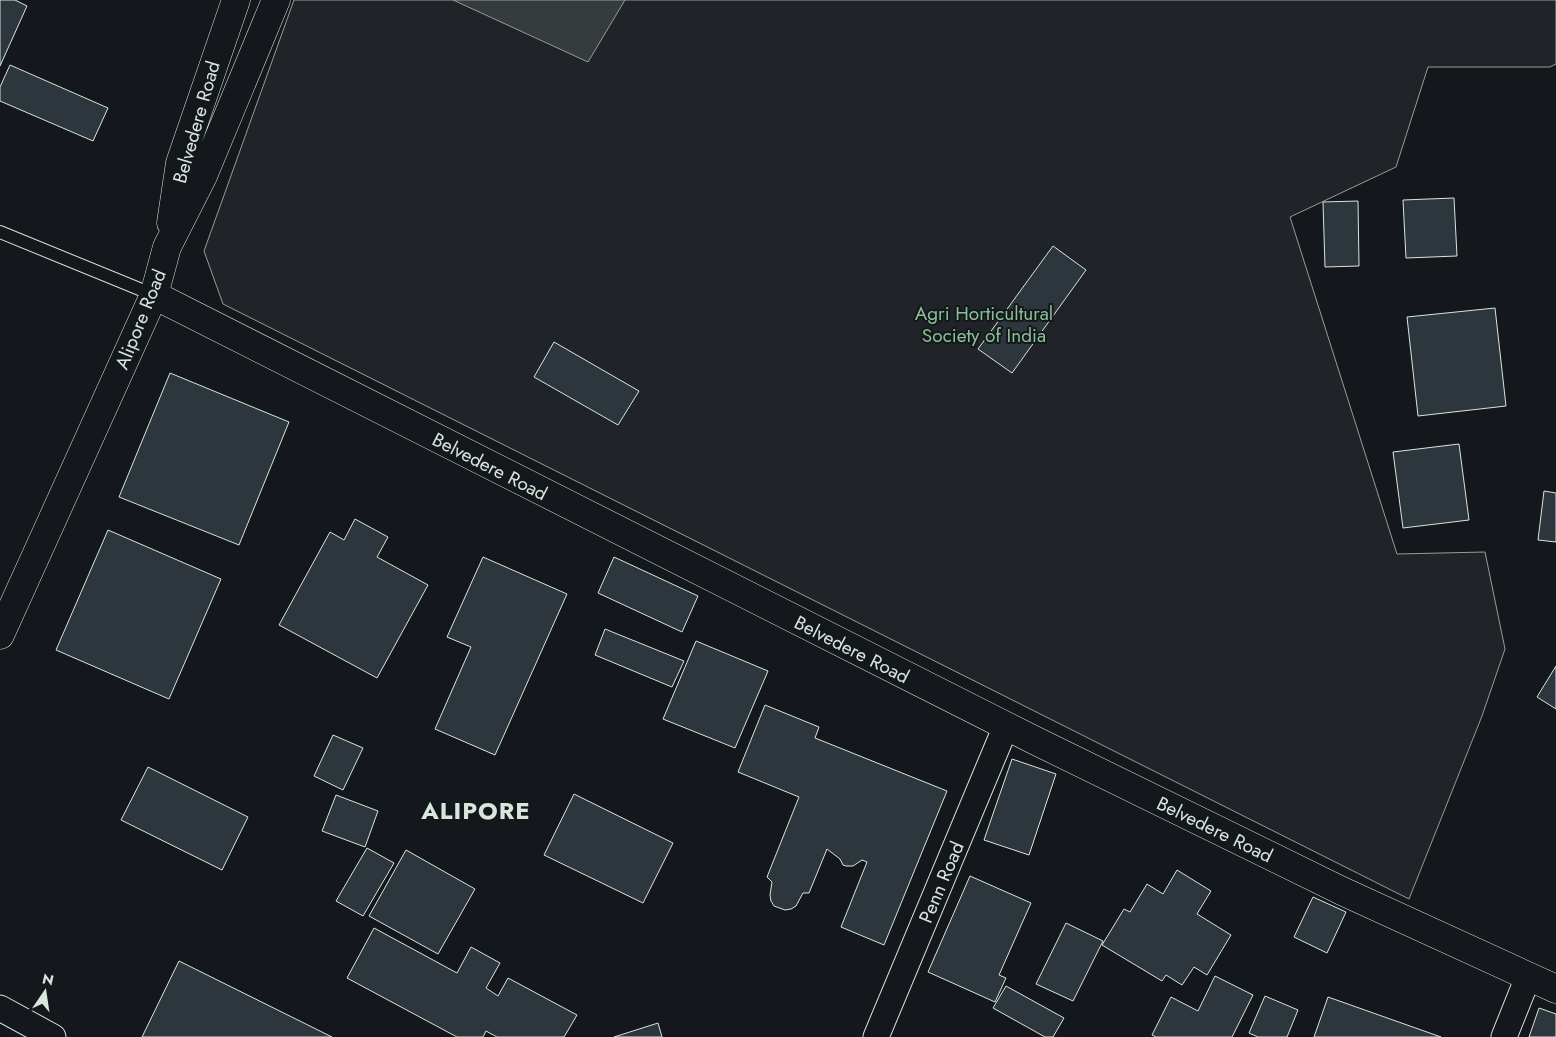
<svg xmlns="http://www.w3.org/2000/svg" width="1556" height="1037" font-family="Jost,sans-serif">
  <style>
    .green { fill: #202428; stroke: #939e99 }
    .water { fill: #363b3e; stroke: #939e99 }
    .building { fill: #2c363c; stroke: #d8e6dc }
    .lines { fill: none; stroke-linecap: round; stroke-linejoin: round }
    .service-casing { stroke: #d8e6dc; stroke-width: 14 }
    .minor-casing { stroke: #d8e6dc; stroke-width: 27 }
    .tertiary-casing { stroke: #d8e6dc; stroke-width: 29 }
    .trunk-casing { stroke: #d8e6dc; stroke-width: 29 }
    .service { stroke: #14181c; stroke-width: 12 }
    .minor { stroke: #14181c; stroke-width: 25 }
    .tertiary { stroke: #14181c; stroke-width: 28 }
    .trunk { stroke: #14181c; stroke-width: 28 }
    .labels { text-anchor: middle; stroke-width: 4; stroke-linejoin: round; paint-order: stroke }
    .street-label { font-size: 19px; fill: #d8e6dc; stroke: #14181c }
    .park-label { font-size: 19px; fill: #8ac095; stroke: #14181c }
    .district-label { font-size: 24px; font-weight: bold; letter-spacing: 1px; fill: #d8e6dc; stroke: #14181c }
  </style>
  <rect width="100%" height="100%" fill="#14181c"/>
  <path class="green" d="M294 0H1556V64L1550 67H1428L1396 167 1290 217 1397 554 1485 552 1505 649 1482 716 1409 899 223 304 204 251Z"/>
  <path class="water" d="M453 0H625L588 62Z"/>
  <path class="building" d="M0 0H15L27 6 0 66Z
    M10 65 108 108 93 141 0 101V87Z
    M1454 198 1457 256 1406 258 1403 200Z
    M1358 201 1359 266 1325 267 1323 202Z
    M1053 246 1086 270 1012 373 978 349Z
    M1495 308 1506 406 1418 416 1407 317Z
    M554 342 639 391 618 425 534 377Z
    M170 373 289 422 239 545 119 497Z
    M1459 444 1469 520 1403 528 1393 452Z
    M1544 491 1556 493V542L1538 540Z
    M355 519 388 537 377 557 428 585 377 678 279 625 330 532 344 540Z
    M108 530 221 579 169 699 56 650Z
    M483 557 567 594 495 755 435 729 471 647 447 637Z
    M614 557 698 596 682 632 598 593Z
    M605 629 684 661 672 687 595 655Z
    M696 641 768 671 735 748 663 719Z
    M1556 666V709L1537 697Z
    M765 705 819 727 815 738 947 791 884 945 841 927 867 862 862 860 853 866H846L843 865 840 859 827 849 809 893H803L796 906 791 909 785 910 774 906 771 901 770 895 772 882 767 877 799 797 738 772Z
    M333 735 363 748 343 790 314 776Z
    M1012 759 1056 774 1029 855 984 840Z
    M148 767 248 817 222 870 121 820Z
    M574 794 673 843 643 903 544 855Z
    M336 795 378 811 365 847 322 831Z
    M367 848 394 863 363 916 336 901Z
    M406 850 475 889 438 954 369 916Z
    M1177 870 1211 891 1197 914 1231 935 1207 975 1194 967 1182 985 1166 975 1162 981 1102 945 1124 909 1130 912 1147 884 1163 894Z
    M970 876 1031 903 999 975 1006 978 995 1002 928 972Z
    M1313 897 1346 912 1327 953 1294 937Z
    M1066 923 1103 941 1073 1001 1036 984Z
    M374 928 457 973 471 947 500 963 486 988 498 996 508 978 577 1015 564 1037H497L486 1031 483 1037H457L347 978Z
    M179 961 332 1037H142Z
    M1215 976 1253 995 1232 1037H1156L1152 1035 1171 997 1198 1011Z
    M1006 986 1064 1018 1053 1037H1045L993 1008Z
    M1265 996 1298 1010 1287 1037H1258L1249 1033Z
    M1328 997 1441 1037H1314Z
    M1539 1008 1556 1014V1037H1529Z
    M658 1023 662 1037H614Z"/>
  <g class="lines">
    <defs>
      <path id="service" d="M0 232 154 295"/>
      <path id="minor" d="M0 1008 53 1037
        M876 1037 1006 726
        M1504 1037 1528 977"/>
      <path id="tertiary" d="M154 295 1034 740 1342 891 1556 989"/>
      <path id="trunk" d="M171 223 180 163 236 0
        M0 635 154 295 167 247 203 176 276 0"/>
    </defs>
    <use href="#service" class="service-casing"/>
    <use href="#minor" class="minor-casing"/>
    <use href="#tertiary" class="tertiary-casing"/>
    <use href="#trunk" class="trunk-casing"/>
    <use href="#service" class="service"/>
    <use href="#minor" class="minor"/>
    <use href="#tertiary" class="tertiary"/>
    <use href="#trunk" class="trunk"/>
  </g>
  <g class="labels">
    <g class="street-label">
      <text transform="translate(196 122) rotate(-74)" y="7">Belvedere Road</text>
      <text transform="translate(140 319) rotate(-68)" y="7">Alipore Road</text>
      <text transform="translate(490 466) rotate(27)" y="7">Belvedere Road</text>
      <text transform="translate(852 649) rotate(27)" y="7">Belvedere Road</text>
      <text transform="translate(1215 829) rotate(26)" y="7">Belvedere Road</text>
      <text transform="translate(941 882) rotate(-67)" y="7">Penn Road</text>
    </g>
    <g class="park-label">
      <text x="984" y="320">Agri Horticultural<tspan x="984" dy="22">Society of India</tspan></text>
    </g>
    <g class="district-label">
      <text x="476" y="819">ALIPORE</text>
    </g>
  </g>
  <g transform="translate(45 992) rotate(13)" stroke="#14181c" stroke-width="4" paint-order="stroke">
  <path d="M0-4L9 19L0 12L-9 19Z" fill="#d8e6dc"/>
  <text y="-8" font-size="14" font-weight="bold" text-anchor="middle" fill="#d8e6dc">N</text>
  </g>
</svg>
